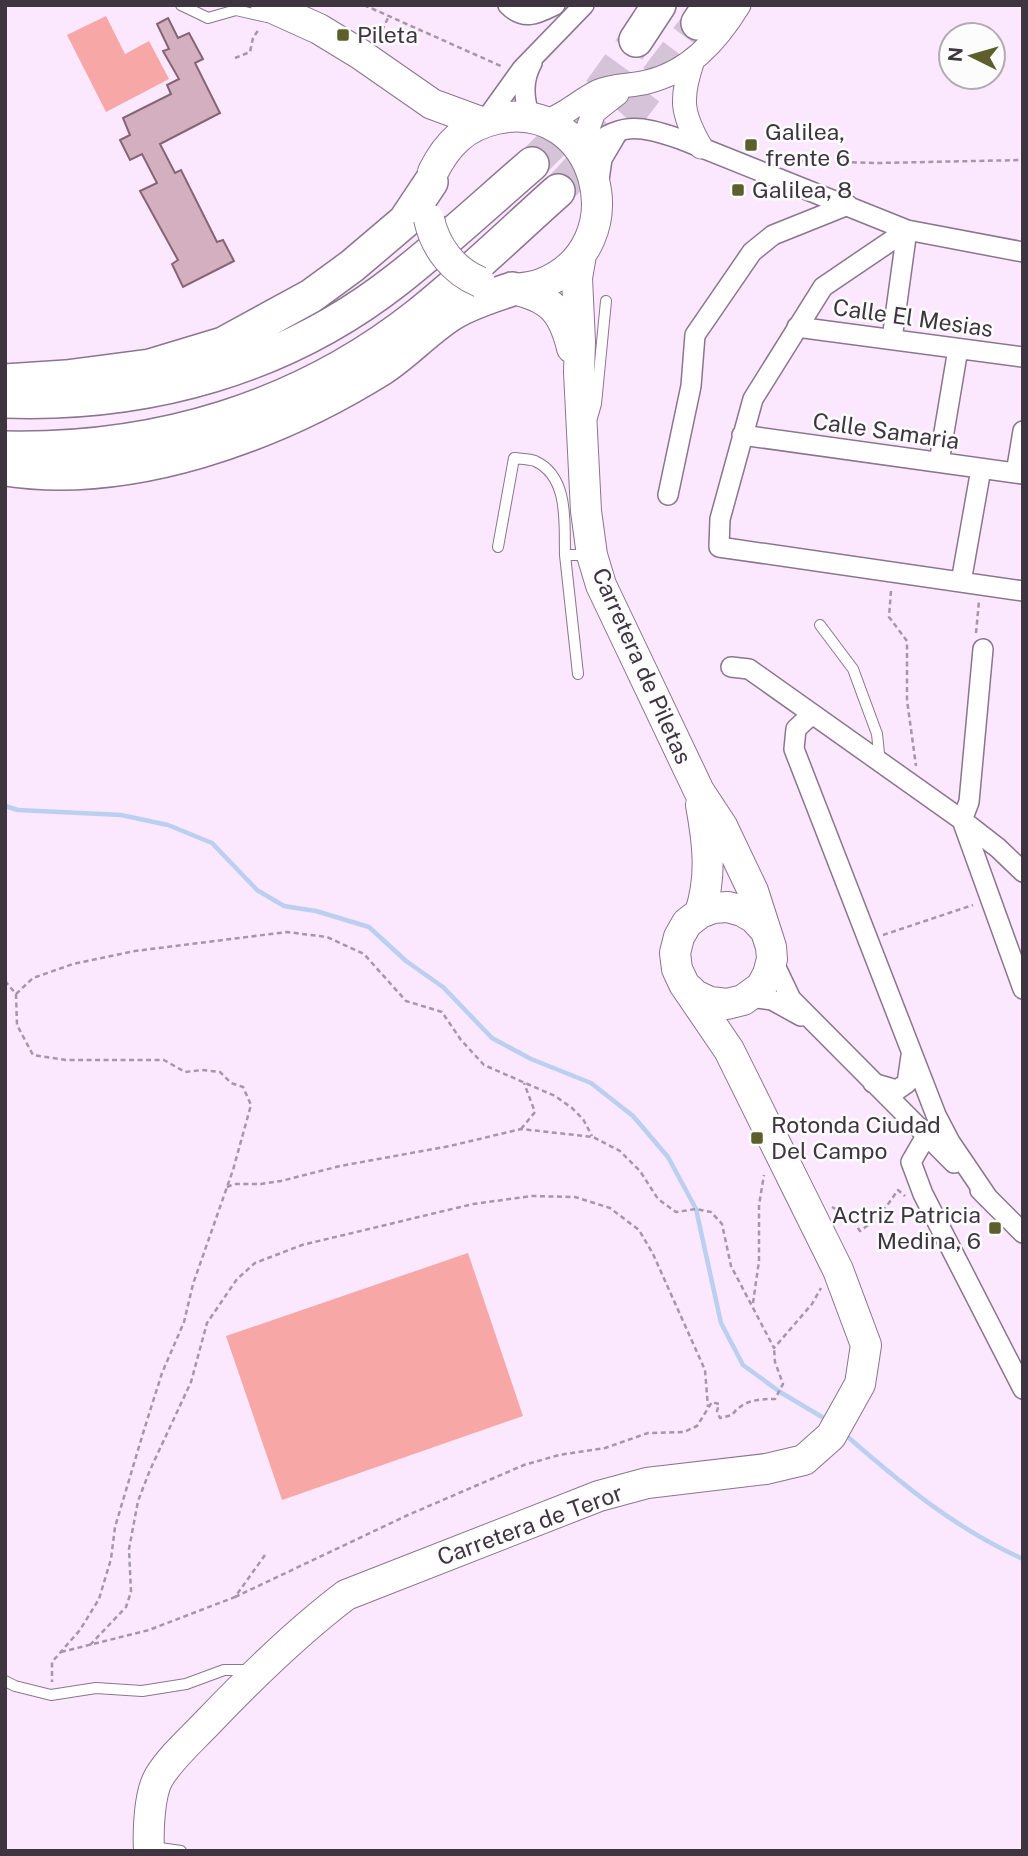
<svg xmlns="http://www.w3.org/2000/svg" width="1028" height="1856" font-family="'Public Sans',sans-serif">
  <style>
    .green { fill: #f7a7a5 }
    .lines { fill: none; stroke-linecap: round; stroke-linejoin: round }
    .stream { stroke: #bbcff0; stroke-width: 4.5 }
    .building { fill: #d4afbf; stroke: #856573; stroke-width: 2 }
    .motorway-tunnel { stroke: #d5c3d8; stroke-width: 33; stroke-dasharray: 33 17; stroke-linecap: butt }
    .service-casing { stroke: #8b758f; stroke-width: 12 }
    .minor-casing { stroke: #8b758f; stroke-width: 22 }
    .tertiary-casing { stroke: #8b758f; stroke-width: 25 }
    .primary-casing { stroke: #8b758f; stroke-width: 32 }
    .motorway-casing { stroke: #8b758f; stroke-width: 36 }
    .path { stroke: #a596a8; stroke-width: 2.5; stroke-dasharray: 5 3.5; stroke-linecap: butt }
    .service { stroke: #fff; stroke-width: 10 }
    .minor { stroke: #fff; stroke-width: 19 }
    .tertiary { stroke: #fff; stroke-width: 23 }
    .primary { stroke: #fff; stroke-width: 30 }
    .motorway { stroke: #fff; stroke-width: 33 }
    .primary-bridge-casing { stroke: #8b758f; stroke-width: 32; stroke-linecap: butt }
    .primary-bridge { stroke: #fff; stroke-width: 30 }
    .poi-dot { fill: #5c5e2b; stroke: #fcfcfc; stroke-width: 2.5 }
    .labels { text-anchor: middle; stroke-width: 5; stroke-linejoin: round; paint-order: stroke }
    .poi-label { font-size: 23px; fill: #3e3540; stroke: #fcfcfc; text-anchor: start }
    .street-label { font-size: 23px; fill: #3e3540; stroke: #fcfcfc }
  </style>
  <rect width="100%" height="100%" fill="#fbe7fe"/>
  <path class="green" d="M106 16 125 54 149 41 169 79 106 112 67 35Z
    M468 1253 523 1416 282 1500 226 1336Z"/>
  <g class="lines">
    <path class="stream" d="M5 806 18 810 121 815 168 825 212 843 257 890 284 906 316 911 369 927 406 961 443 987 492 1038 531 1059 591 1083 633 1116 668 1157 696 1209 721 1323 743 1365 780 1392 822 1417
      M849 1438C903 1485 956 1529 1023 1559"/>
  </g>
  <path class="building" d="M168 18 178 38 189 33 203 59 195 63 220 113 160 144 175 173 181 170 217 242 223 240 234 261 183 287 172 264 178 260 140 191 157 183 142 154 130 160 120 140 130 135 123 118 171 94 167 85 179 79 163 51 169 49 157 24Z"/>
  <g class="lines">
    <path class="motorway-tunnel" d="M532 164 585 111 636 40
      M558 191 632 110 698 23"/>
    <defs>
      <path id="service" d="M181 5 208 18 236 10 267 17
        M592 418 596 404 606 301
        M498 547 514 458C520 459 529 459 535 461 570 477 564 525 565 555H588
        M565 555 578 674
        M820 625 853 669 877 734 880 763
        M5 1681 15 1686 51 1695 96 1688 142 1691 186 1684 224 1670H251
        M153 1847 181 1851"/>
      <path id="minor" d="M508 5C524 21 537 14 555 5
        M531 118C523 99 522 81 532 63
        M484 122 522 69 584 5
        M583 153C619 121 638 125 680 139L907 230 1023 252
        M598 187 602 159 618 132
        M907 230 823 287 753 399 720 519 719 547 1023 591
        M797 327 1023 357
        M892 339 907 230
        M742 435 1023 474
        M939 462 958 349
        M1016 473 1023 431
        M668 495 691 386 695 335 752 252 773 235 848 205
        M961 582 981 469
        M983 649 969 802 962 820 1023 989
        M731 667 749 669 962 820 998 848 1023 872
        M811 715 796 729 794 749 936 1115 950 1142 988 1198
        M772 959 791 999 954 1163
        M749 997 772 1000 801 1016
        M873 1083 897 1090 907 1083 911 1056
        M926 1136 911 1162 923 1194 1023 1389
        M980 1190 1023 1233"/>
      <path id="tertiary" d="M693 60C680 98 681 113 701 147
        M543 122C564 117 579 100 599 91 613 85 631 86 647 82 689 72 717 41 739 5
        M580 149 594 112 617 94"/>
      <path id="primary" d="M266 5 319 29 360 54 432 104 481 122
        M433 172C447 144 465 126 496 119 598 96 639 246 541 284 533 287 523 288 515 289
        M581 255 577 278 580 342 579 372 586 511 592 555 601 585 699 791 722 826 753 891 771 947 772 959 768 974 761 987 743 1000 727 1004 710 1002 695 995 689 989
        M513 289C551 298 563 311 572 348
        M700 913C712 876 708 843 701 805
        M149 1851C148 1831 149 1794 159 1777 172 1756 192 1739 209 1721 252 1676 296 1633 346 1595L599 1496 647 1483 766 1469 804 1460 831 1436 860 1384 866 1345 838 1270 729 1050 684 984 677 969 675 953 679 937 687 923 700 913 713 908 728 907 742 911 754 918 764 929"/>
      <path id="motorway" d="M698 23 710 5
        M636 40 659 5
        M5 381 66 377 150 366 223 344 311 296 352 266 405 221 431 182
        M5 401C148 406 285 368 398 279 444 243 488 202 532 164
        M5 448C156 451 299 409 418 315 467 276 512 232 558 191
        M5 469C131 488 275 435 381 369 406 353 427 329 453 313 471 302 492 296 512 289"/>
    </defs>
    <use href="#service" class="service-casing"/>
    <use href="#minor" class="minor-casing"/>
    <use href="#tertiary" class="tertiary-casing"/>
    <use href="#primary" class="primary-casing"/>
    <use href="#motorway" class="motorway-casing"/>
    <path class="path" d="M364 5 503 67
      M378 38 389 16
      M235 58 250 52 253 38 259 29
      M794 166 801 161 878 163 1023 160
      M891 591 889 617 907 641V700L916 766
      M976 633 979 601
      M883 935 973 905
      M5 981 16 994 17 1025 33 1055 66 1060H164L185 1072 202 1070 220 1072 231 1083 243 1087 251 1105 233 1170 193 1284 184 1322 162 1373 144 1430 115 1527 111 1559 99 1599 80 1630 52 1662V1682
      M16 994 33 978 73 964 135 951 287 932 327 937 364 954 406 1001 442 1012 461 1040 484 1065 555 1096 572 1108 583 1119 592 1136
      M521 1129 535 1112 524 1083
      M227 1187 234 1184H261L281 1181 340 1166 450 1146 521 1129 593 1137 620 1151 640 1171 658 1199 676 1212 696 1209 711 1212 722 1224 731 1266 774 1348 812 1304 821 1288
      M832 1207 851 1218 860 1231 879 1217 898 1190 905 1196
      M753 1303 759 1261V1205L764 1175
      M235 1597 408 1515 524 1465 559 1455 605 1448 648 1433 684 1432 697 1426 712 1402 719 1404 717 1411 720 1418 732 1415C743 1400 758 1399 775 1399L783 1384 775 1362 774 1348
      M90 1645 126 1607 131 1592 129 1549 138 1501 150 1470 191 1382 207 1323 237 1279 255 1263 302 1245 473 1204 532 1196 575 1197 610 1208 639 1230 653 1254 705 1370 708 1407
      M61 1652 149 1630 235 1597 265 1555"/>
    <use href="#service" class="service"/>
    <use href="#minor" class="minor"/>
    <use href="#tertiary" class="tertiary"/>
    <use href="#primary" class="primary"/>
    <use href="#motorway" class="motorway"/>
    <defs>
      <path id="primary-bridge" d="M429 219C435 247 453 271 480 282"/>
    </defs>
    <use href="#primary-bridge" class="primary-bridge-casing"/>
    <use href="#primary-bridge" class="primary-bridge"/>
  </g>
  <g class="poi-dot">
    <rect x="336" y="28" width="14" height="14" rx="3.5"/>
    <rect x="744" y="138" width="14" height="14" rx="3.5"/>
    <rect x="731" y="183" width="14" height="14" rx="3.5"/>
    <rect x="750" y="1131" width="14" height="14" rx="3.5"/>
    <rect x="988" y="1221" width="14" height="14" rx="3.5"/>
  </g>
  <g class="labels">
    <g class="poi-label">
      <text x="357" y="43">Pileta</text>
      <text x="765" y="140">Galilea,<tspan x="765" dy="26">frente 6</tspan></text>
      <text x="752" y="198">Galilea, 8</text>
      <text x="771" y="1133">Rotonda Ciudad<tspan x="771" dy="26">Del Campo</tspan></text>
      <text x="981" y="1223" text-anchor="end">Actriz Patricia<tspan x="981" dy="26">Medina, 6</tspan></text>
    </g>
    <g class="street-label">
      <text transform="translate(913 318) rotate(8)" y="8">Calle El Mesias</text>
      <text transform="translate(886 431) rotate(8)" y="8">Calle Samaria</text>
      <text transform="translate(642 666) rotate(66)" y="8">Carretera de Piletas</text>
      <text transform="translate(530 1525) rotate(-20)" y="8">Carretera de Teror</text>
    </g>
  </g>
  <rect width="1028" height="1856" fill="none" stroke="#3e3540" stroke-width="14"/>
  <g transform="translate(972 56) rotate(275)"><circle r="33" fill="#fcfcfc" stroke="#b0acb1" stroke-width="2"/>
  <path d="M0-5L12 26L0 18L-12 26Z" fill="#5c5e2b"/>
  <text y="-10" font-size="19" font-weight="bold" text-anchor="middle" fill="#3e3540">N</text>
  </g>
</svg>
